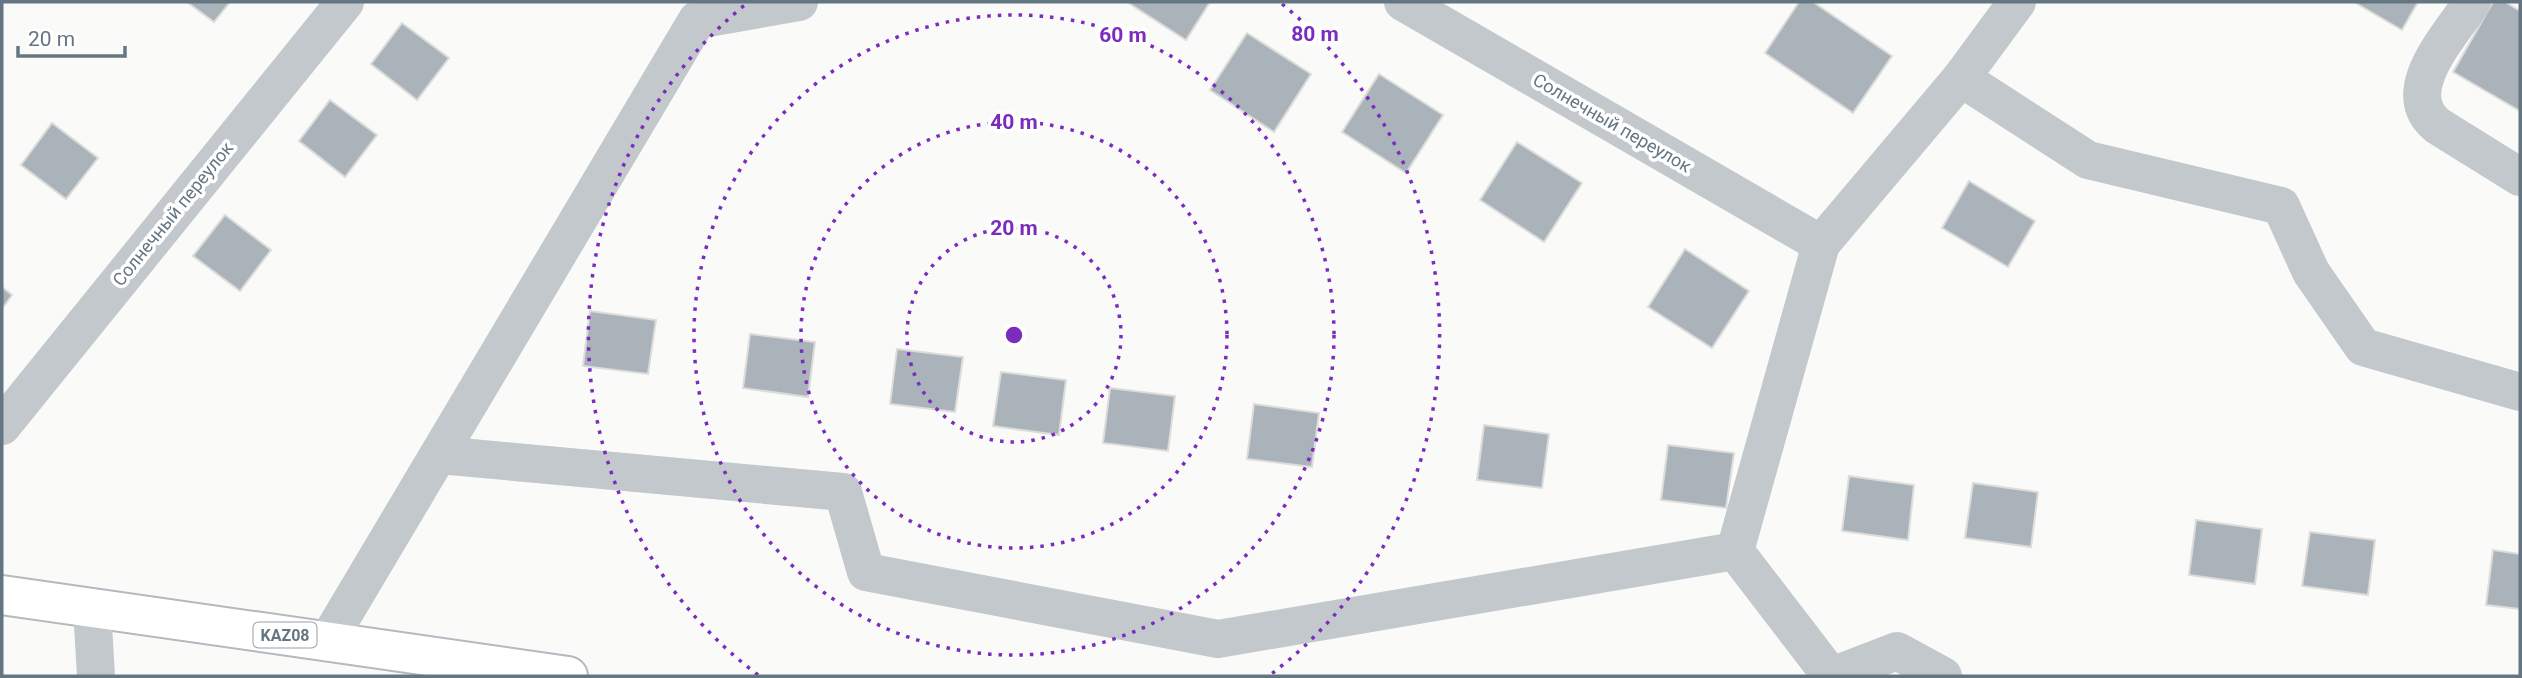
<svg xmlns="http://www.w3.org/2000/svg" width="2522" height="678" font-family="Roboto,sans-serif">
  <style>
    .building { fill: #aab3b9; stroke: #dcdcda; stroke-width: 2 }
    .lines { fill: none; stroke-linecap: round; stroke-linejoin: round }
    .highway-casing { stroke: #b4b9bd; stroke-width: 42 }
    .minor { stroke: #c3c8cc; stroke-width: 38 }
    .highway { stroke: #fff; stroke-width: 38 }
    .ring { fill: none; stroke: #7b2cbf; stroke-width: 3.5; stroke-dasharray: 3.5 7 }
    .labels { text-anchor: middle; stroke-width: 7; stroke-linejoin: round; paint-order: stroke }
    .shield { fill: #fff; stroke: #939fa8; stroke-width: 2 }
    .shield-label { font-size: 16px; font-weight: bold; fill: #657683 }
    .street-label { font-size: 18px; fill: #657683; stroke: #fff }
    .centre { fill: #7b2cbf; stroke: #fff; stroke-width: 3.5 }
    .ring-label { font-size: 21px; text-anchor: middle; font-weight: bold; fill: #7b2cbf; stroke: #fff; stroke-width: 7; stroke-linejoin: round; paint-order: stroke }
  </style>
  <rect width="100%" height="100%" fill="#fafaf8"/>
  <path class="building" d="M187 2H230L214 22Z
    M1127 2H1210L1186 40Z
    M1799 2H1813L1892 56 1853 113 1765 53Z
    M2354 2H2418L2402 30Z
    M2493 2H2505L2520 11V111L2453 72Z
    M402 23 449 58 417 100 371 64Z
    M1247 33 1311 74 1274 132 1210 90Z
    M1379 74 1443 115 1406 173 1342 132Z
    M330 100 377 135 345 177 299 141Z
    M52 123 98 158 66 199 21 165Z
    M1517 142 1582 183 1544 242 1480 200Z
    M1969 181 2035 221 2008 267 1942 228Z
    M225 215 271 250 240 291 193 256Z
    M1685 249 1749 291 1712 348 1648 307Z
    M2 287 12 295 2 309Z
    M590 311 656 320 648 374 583 366Z
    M750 334 815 342 808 397 743 388Z
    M897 349 963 357 955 412 890 404Z
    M1001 372 1066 380 1059 435 993 426Z
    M1110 388 1175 396 1168 451 1103 443Z
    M1254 404 1319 413 1312 467 1247 459Z
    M1484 425 1549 434 1542 488 1477 480Z
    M1668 445 1734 453 1726 508 1661 500Z
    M1849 476 1914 485 1908 540 1842 531Z
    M1973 483 2038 492 2031 547 1965 538Z
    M2196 520 2262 529 2255 584 2189 575Z
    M2310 532 2375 540 2368 595 2302 586Z
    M2493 550 2520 554V609L2486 605Z"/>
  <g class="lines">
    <defs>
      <path id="highway" d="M2 595 568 676"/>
    </defs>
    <use href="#highway" class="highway-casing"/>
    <path class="minor" d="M1403 2 1821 244
      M2472 2C2451 35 2395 92 2438 126L2520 177
      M1961 78 2088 160 2281 206 2311 272 2363 347 2520 392
      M2 426 345 2
      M439 455 843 492 866 572 1218 639 1735 551 1831 676
      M1735 551 1821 244 1961 78 2017 2
      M92 608 96 676
      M327 642 697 20 799 2
      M1832 676 1897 651 1943 676"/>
    <use href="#highway" class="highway"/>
  </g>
  <g class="ring">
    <circle cx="1014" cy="335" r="107"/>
    <circle cx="1014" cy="335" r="213"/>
    <circle cx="1014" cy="335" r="320"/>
    <path d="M758 675A426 426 0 0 1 746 4M1282 4A426 426 0 0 1 1270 675"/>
  </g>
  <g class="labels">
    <rect class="shield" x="253.5" y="622.5" width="63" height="25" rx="5"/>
    <g class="shield-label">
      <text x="285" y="641">KAZ08</text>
    </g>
    <g class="street-label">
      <text transform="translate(1612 123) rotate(30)" y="6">Солнечный переулок</text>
      <text transform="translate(173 214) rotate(-51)" y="6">Солнечный переулок</text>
    </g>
  </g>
  <circle cx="1014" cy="335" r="10" class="centre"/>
  <g class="ring-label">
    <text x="1315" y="41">80 m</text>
    <text x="1123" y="42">60 m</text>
    <text x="1014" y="129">40 m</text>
    <text x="1014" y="235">20 m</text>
  </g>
  <rect width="2522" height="678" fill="none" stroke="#657683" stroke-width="7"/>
  <path d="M18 46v10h107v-10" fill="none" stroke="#657683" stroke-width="3.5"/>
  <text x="28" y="46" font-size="21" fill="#657683" stroke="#ffffff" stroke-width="5" paint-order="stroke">20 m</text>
</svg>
